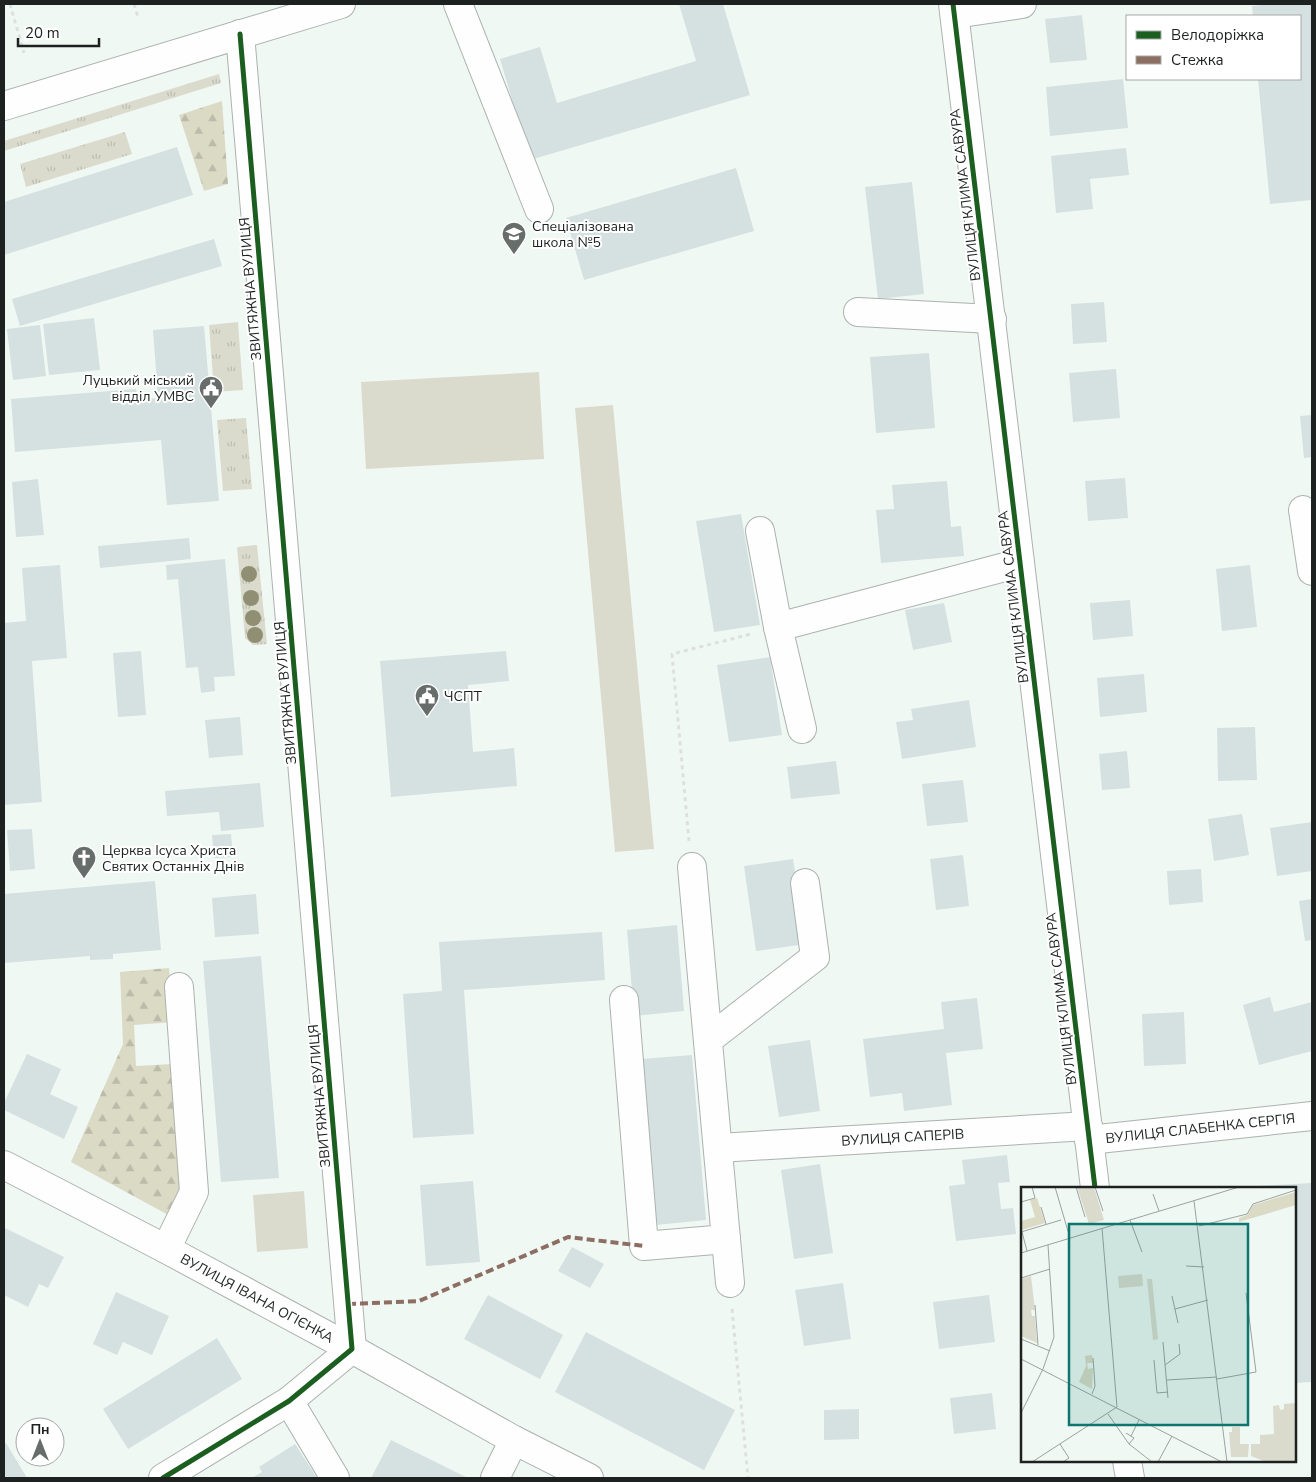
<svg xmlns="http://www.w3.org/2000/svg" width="1316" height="1482" font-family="'Nunito Sans',sans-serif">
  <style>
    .grass { fill: url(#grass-tufts) }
    .forest { fill: url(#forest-firs) }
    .green { fill: #dbdbcd }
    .building { fill: #d4e1e0 }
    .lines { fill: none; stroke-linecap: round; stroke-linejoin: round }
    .minor-casing { stroke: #acb2af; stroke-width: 30 }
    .major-casing { stroke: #acb2af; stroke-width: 30 }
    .path { stroke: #dde0df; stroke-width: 3; stroke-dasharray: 4 4; stroke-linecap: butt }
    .minor { stroke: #fdfefd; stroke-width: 28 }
    .major { stroke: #fdfefd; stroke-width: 28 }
    .quiet { stroke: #8d6e63; stroke-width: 4; stroke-dasharray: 8 4; stroke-linecap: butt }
    .cycleway-casing { stroke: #fff; stroke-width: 8 }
    .cycleway { stroke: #1b5e20; stroke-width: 5 }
    .tree { fill: #918f73 }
    .labels { text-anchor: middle; stroke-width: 4; stroke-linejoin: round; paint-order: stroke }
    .street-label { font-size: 14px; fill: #1d2220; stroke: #fff }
    .poi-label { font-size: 14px; fill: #1d2220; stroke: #fff; text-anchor: start }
    .inset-road { fill: none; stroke: #9ca29f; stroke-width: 1 }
    .view { fill: #0f766e; fill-opacity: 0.15; stroke: #0f766e; stroke-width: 2.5 }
    .inset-edge { fill: none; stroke: #1d2220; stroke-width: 2.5 }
  </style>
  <defs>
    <pattern id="grass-tufts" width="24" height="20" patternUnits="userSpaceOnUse" patternTransform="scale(1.25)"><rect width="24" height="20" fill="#dbdbcd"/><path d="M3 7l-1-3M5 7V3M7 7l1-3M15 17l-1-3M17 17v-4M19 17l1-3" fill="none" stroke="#bcbcb0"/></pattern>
    <pattern id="forest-firs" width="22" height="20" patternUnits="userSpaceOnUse" patternTransform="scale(1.25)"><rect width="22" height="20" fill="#dbdac5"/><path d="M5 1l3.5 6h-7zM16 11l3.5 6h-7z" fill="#bcbba9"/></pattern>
  </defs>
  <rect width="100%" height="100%" fill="#f0f8f4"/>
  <path class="grass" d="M219 74 221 83 4 151V141Z
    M125 132 132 154 26 187 20 164Z
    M238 322 243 390 214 392 209 325Z
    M246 418 252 489 223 491 217 420Z
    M257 545 267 644 253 645 245 638 237 547Z"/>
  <path class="forest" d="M222 101 228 184 204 191 179 115Z
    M169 968 174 1022 134 1025 136 1066 173 1064 183 1191 172 1217 71 1162 123 1044 120 972Z"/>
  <path class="green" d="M539 372 544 459 366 469 361 382Z
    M613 405 654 849 615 852 575 408Z
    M304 1191 308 1248 257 1252 253 1195Z"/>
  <path class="building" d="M679 4H723L750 95 530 160 500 59 540 47 557 103 696 61Z
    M1271 4H1312V200L1270 204 1258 79H1300V16H1253L1252 6Z
    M1082 15 1087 60 1050 63 1045 19Z
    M1123 79 1128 128 1050 136 1046 87Z
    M177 147 193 195 4 255V202Z
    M1126 148 1129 175 1090 179 1093 209 1056 213 1051 156Z
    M736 168 754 231 584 280 566 218Z
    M912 182 924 294 878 299 865 187Z
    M214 239 222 266 20 326 12 299Z
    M1104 302 1107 342 1073 344 1071 304Z
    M94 318 100 370 49 375 43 324Z
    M40 325 46 376 13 380 7 329Z
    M204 326 219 501 167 505 161 440 15 452 11 399 136 389 137 400 158 398 153 330Z
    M929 353 935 428 876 433 870 357Z
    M1116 369 1120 418 1073 422 1069 373Z
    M1312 415V457L1304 458 1300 416Z
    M1125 478 1128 518 1088 521 1085 481Z
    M38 479 44 535 16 537 12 482Z
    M947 481 951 527 961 526 964 556 881 563 876 510 894 509 892 485Z
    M741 514 760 625 714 632 696 521Z
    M189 538 191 559 100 568 98 546Z
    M225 559 235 676 214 677 215 691 201 693 198 667 186 668 178 579 167 580 166 565Z
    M60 565 67 658 32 661 42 802 4 805V623L26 621 22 568Z
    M1250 565 1257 627 1222 631 1216 569Z
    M1130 600 1133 636 1093 640 1090 603Z
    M944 603 952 642 913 650 905 610Z
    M141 651 146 715 118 717 113 653Z
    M506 651 509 681 468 685 473 752 514 748 517 786 391 797 380 661Z
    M770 657 782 735 729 742 717 665Z
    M1144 674 1147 712 1100 717 1097 678Z
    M969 700 976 747 902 759 896 722 913 720 911 709Z
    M240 717 243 755 209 758 205 720Z
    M1255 727 1257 780 1218 781 1217 728Z
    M1127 751 1130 788 1102 790 1099 754Z
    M836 761 840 794 791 799 787 767Z
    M963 780 968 822 927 826 922 784Z
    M260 783 264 827 221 831 219 812 167 816 165 791Z
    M1242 814 1249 855 1214 861 1208 819Z
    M1312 822V871L1277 876 1270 828Z
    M32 829 35 869 10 871 7 830Z
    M231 834 233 857 214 858 212 835Z
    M963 855 969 906 936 910 930 859Z
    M793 859 806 944 756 951 744 866Z
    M1201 869 1203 902 1169 905 1167 871Z
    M155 881 161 950 113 954V959L90 960V956L4 963V894Z
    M256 894 259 934 215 937 212 898Z
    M1312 899V940L1305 941 1299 901Z
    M677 925 684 1011 634 1016 627 930Z
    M602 932 605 980 464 990 474 1134 413 1138 403 994 442 991 439 942Z
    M261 956 279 1178 221 1182 203 961Z
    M1270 997 1274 1012 1312 1002V1051L1259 1065 1243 1005Z
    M977 998 983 1049 946 1053 952 1105 904 1111 902 1093 870 1097 863 1039 944 1029 941 1002Z
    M1184 1012 1186 1064 1144 1066 1142 1014Z
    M810 1040 820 1111 779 1117 768 1046Z
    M27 1054 61 1069 50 1094 78 1107 64 1139 4 1110V1103Z
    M692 1055 706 1220 656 1225 641 1059Z
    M1007 1155 1010 1182 998 1183 1001 1209 1013 1208 1016 1234 956 1241 949 1186 965 1184 962 1160Z
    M820 1164 833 1253 794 1259 781 1170Z
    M473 1181 480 1262 426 1266 420 1185Z
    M1312 1183V1382L1295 1383V1188H1258V1186Z
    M5 1228 64 1257 48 1288 39 1284 28 1307 4 1295Z
    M572 1247 604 1264 590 1288 558 1271Z
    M843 1283 851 1339 804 1346 795 1290Z
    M116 1292 169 1316 152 1355 123 1342 117 1355 93 1344Z
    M488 1295 563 1335 540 1379 464 1339Z
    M989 1295 995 1342 939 1349 933 1302Z
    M586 1332 735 1410 704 1470 555 1392Z
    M217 1338 242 1379 128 1449 103 1409Z
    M992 1393 996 1429 954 1434 950 1398Z
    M859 1409V1439L824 1440V1410Z
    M391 1440 468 1478H371Z
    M6 1443 27 1478H4V1444Z
    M295 1444 317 1478H252L262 1472 259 1467Z"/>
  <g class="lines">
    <defs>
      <g id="minor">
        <path d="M458 4 539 209"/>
        <path d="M953 4 1095 1188"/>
        <path d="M955 14 1022 4"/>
        <path d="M858 312 992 319"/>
        <path d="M1303 510 1312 571"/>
        <path d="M760 531 778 627 802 729"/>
        <path d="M778 627 1020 563"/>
        <path d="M692 867 730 1283"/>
        <path d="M624 1000 644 1246 726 1239"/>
        <path d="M708 1040 815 957 805 883"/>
        <path id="s1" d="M1089 1140 1312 1116"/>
        <path id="s2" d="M718 1148 1088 1126"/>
        <path id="s3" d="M4 1165 166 1249 352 1349 514 1440 589 1478"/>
        <path d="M166 1249 194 1192 179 987"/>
        <path d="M289 1401 335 1478"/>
        <path d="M1127 1461 1130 1478"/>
        <path d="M163 1478 289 1401 352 1349 240 34"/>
        <path d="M495 1478 514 1440"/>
      </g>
      <path id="major" d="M4 106 341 4"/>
    </defs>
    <use href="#minor" class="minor-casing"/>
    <use href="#major" class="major-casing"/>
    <path class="path" d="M10 4 24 53
      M134 4 138 17
      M689 841 672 654 751 634
      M732 1309 748 1478"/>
    <use href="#minor" class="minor"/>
    <use href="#major" class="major"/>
    <path class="quiet" d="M348 1304 419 1301 568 1237 644 1246"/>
    <defs>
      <path id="cycleway" d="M953 4 1095 1188
        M163 1478 289 1401 352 1349 240 34"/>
    </defs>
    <use href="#cycleway" class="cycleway-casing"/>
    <use href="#cycleway" class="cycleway"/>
  </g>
  <g class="tree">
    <circle cx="249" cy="574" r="8"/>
    <circle cx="251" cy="598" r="8"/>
    <circle cx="253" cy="618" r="8"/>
    <circle cx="255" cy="635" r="8"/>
  </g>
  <defs>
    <symbol id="school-pin" viewBox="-11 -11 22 30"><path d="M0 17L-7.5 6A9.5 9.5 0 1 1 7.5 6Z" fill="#676d6a" stroke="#fff"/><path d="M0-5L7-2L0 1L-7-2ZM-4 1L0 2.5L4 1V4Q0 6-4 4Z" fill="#fff"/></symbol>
    <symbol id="civic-pin" viewBox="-11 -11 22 30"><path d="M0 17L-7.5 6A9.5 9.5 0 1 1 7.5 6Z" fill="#676d6a" stroke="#fff"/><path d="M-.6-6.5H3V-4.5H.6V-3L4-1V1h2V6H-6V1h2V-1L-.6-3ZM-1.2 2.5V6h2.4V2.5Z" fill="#fff"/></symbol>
    <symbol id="church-pin" viewBox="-11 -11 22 30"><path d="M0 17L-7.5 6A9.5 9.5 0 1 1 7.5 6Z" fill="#676d6a" stroke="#fff"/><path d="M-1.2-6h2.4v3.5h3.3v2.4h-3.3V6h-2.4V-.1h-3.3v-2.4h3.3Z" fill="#fff"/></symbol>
  </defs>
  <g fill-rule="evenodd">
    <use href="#school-pin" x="500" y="220" width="28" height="38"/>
    <use href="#civic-pin" x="197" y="374" width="28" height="38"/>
    <use href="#civic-pin" x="413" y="682" width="28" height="38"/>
    <use href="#church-pin" x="70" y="844" width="28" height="38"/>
  </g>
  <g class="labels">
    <g class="street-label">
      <text transform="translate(965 195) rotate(-97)" y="5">ВУЛИЦЯ КЛИМА САВУРА</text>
      <text transform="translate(250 289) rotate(-95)" y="5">ЗВИТЯЖНА ВУЛИЦЯ</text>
      <text transform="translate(1013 597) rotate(-97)" y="5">ВУЛИЦЯ КЛИМА САВУРА</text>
      <text transform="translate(285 693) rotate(-95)" y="5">ЗВИТЯЖНА ВУЛИЦЯ</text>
      <text transform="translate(1061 999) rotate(-97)" y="5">ВУЛИЦЯ КЛИМА САВУРА</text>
      <text transform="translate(319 1096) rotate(-95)" y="5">ЗВИТЯЖНА ВУЛИЦЯ</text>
      <text dy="5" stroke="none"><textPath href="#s1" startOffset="112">ВУЛИЦЯ СЛАБЕНКА СЕРГІЯ</textPath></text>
      <text dy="5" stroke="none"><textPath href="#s2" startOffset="185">ВУЛИЦЯ САПЕРІВ</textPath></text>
      <text dy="5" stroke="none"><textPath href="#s3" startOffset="286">ВУЛИЦЯ ІВАНА ОГІЄНКА</textPath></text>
    </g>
    <g class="poi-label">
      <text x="532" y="231">Спеціалізована<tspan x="532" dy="16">школа №5</tspan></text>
      <text x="194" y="385" text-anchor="end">Луцький міський<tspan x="194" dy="16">відділ УМВС</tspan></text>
      <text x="444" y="701">ЧСПТ</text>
      <text x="102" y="855">Церква Ісуса Христа<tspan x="102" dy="16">Святих Останніх Днів</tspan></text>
    </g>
  </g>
  <g transform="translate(1021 1187)">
    <rect width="275" height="275" fill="#f0f8f4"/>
    <path d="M56 0H73L83 33 68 37ZM10 89 14 123H10L11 129H14L16 156 0 149V92ZM275 216V275H245L230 269V257H239V248L253 247 252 219 258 218 259 223 263 222V217ZM211 240H219V257H228L227 270H210L208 245H211Z" fill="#dbdbcd"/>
    <path d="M275 5V18L218 35V31L226 28 232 18ZM16 11 24 36 1 43 0 34 14 30 9 13ZM71 168 72 176H66L67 182 72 181 71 202 58 195 65 179 64 169Z" fill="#dbdac5"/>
    <path d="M121 87 122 99 98 101 97 89ZM126 92H131L137 152 132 153Z" fill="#dbdbcd"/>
    <path class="inset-road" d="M34 0 49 51M55 0 64 30M74 0 82 24M132 7 138 24M173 14 206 275M0 15 14 11 11 0M20 20 25 37M109 33 121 65M178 39 226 27 232 17 275 3M0 45 40 33M1 45 6 64M0 66 218 0M165 79 183 80M0 91 29 82M151 109 157 136M14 118 17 158M154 122 187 113M0 152 29 164M142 155 147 211M0 172 201 275M133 173 136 206 147 205M144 178 159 167 158 157M196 192 235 185 225 106M146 193 196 190M71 207 74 199 72 171M0 226 22 182 33 150 27 58M87 227 108 257 131 275M105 246 113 251 108 257M110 249 118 233M39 257 48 271 42 275M11 275 96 220 81 41M137 275 151 249"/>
    <path class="view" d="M48 37H227V238H48Z"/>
    <rect width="275" height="275" class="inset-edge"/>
  </g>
  <rect width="1316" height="1482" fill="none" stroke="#1d2220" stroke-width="10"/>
  <rect x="1126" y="15" width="175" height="65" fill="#ffffff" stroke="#a5a7a6"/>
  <rect x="1136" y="31" width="25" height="8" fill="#1b5e20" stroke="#a5a7a6"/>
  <text x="1171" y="40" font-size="15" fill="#1d2220">Велодоріжка</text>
  <rect x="1136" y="56" width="25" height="8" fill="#8d6e63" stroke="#a5a7a6"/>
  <text x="1171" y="65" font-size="15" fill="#1d2220">Стежка</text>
  <g transform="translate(40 1442)"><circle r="24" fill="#ffffff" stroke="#a5a7a6"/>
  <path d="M0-4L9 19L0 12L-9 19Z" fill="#676d6a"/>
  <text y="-8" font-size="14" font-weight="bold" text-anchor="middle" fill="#1d2220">Пн</text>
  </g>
  <path d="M18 38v8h81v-8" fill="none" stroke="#1d2220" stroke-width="2.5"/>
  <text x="25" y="38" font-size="15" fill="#1d2220" stroke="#ffffff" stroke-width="4" paint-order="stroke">20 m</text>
</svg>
